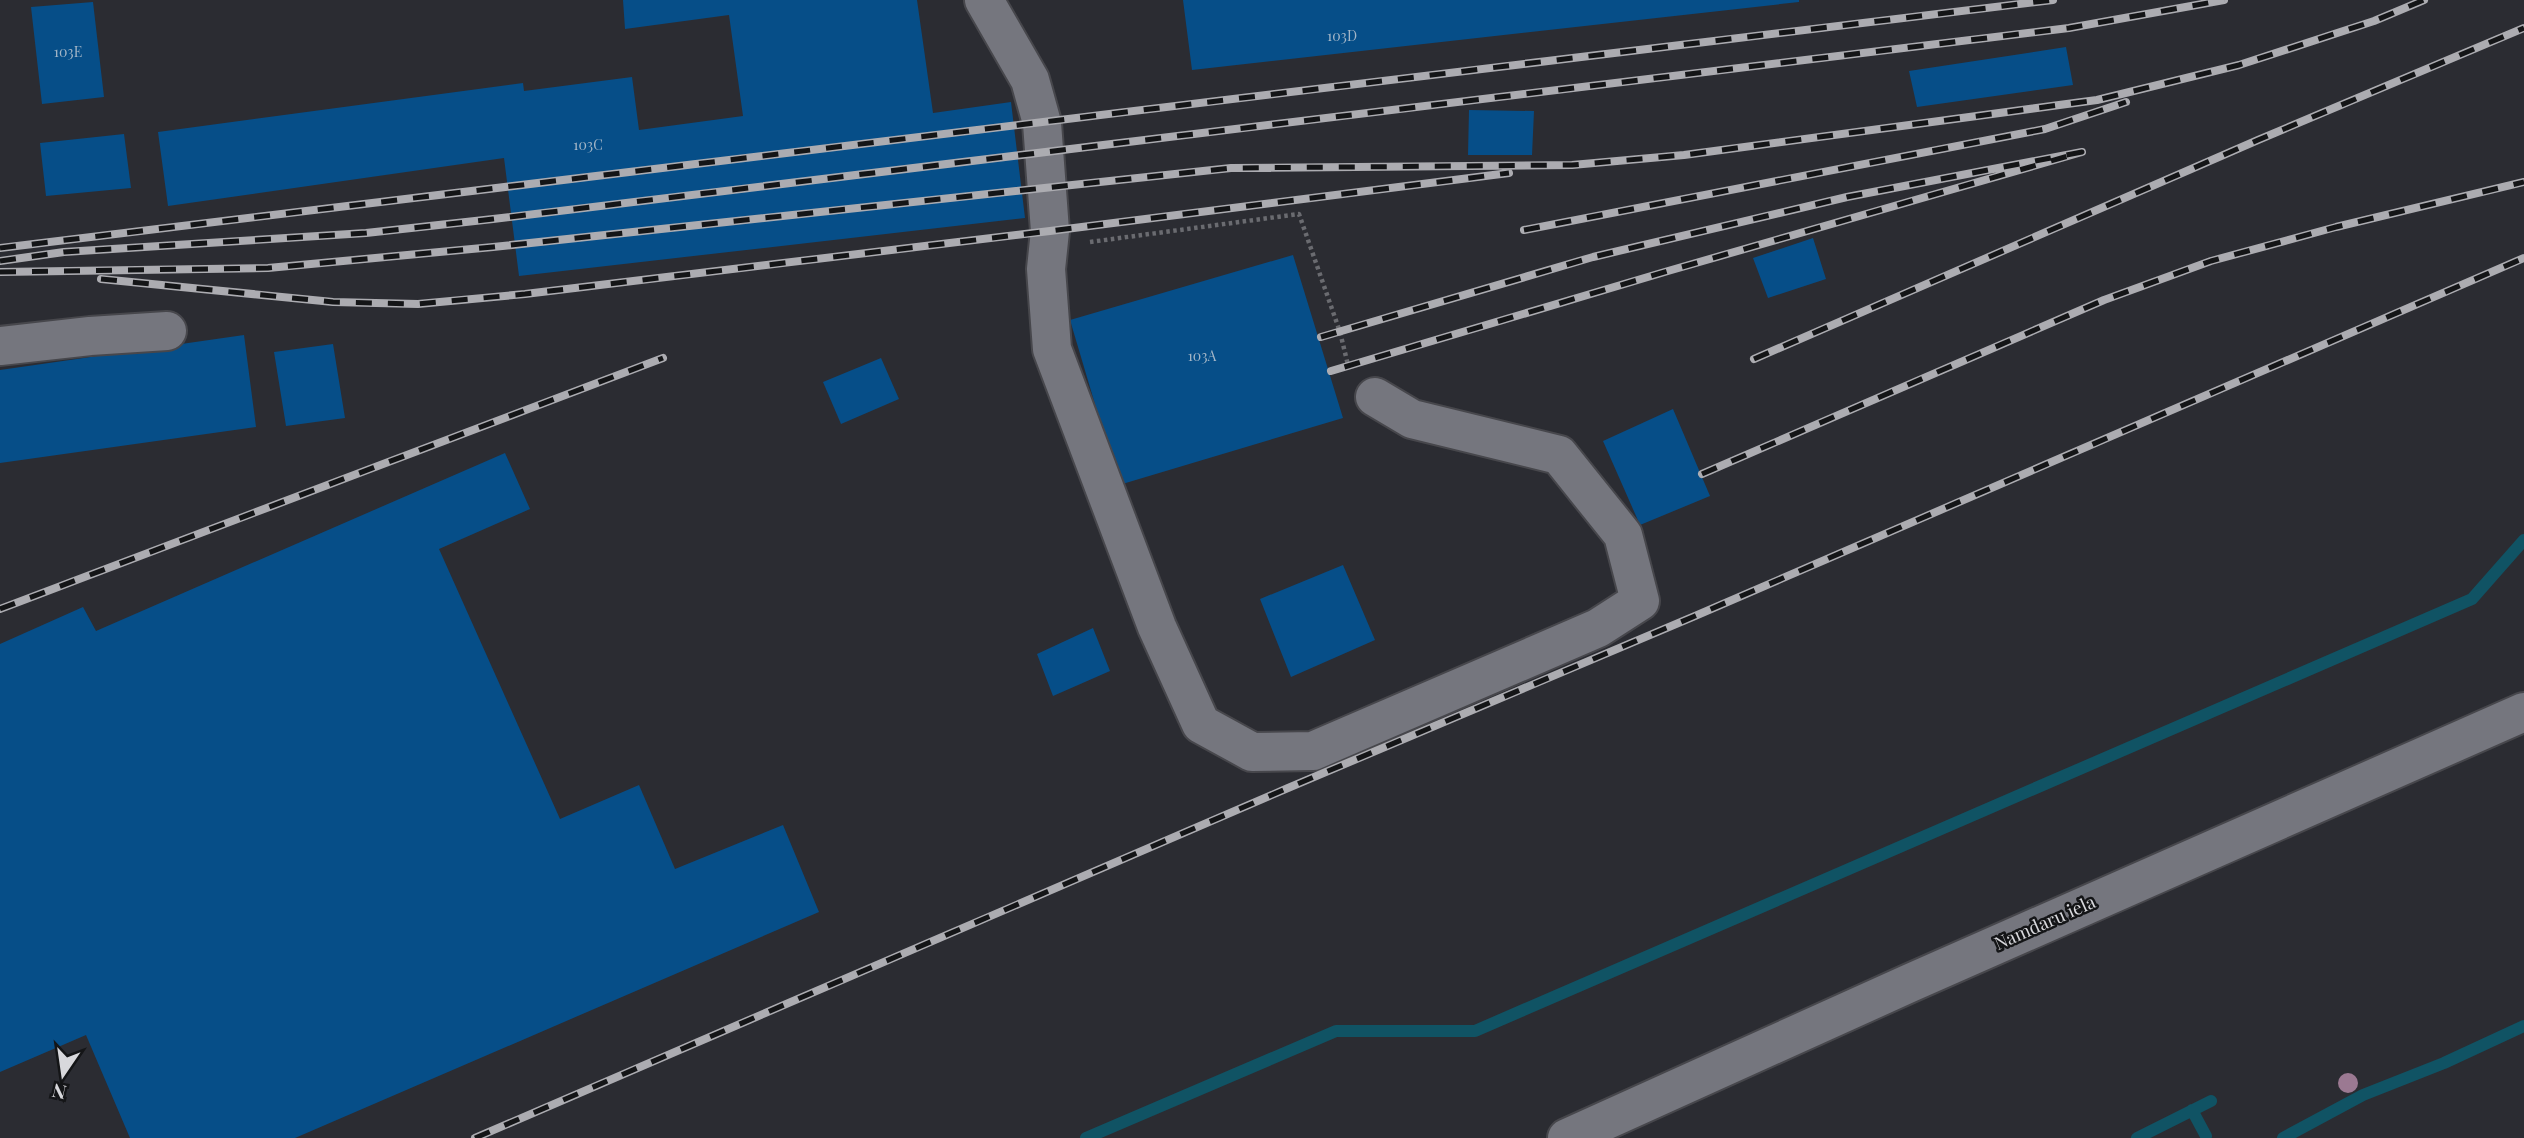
<svg xmlns="http://www.w3.org/2000/svg" width="2524" height="1138" font-family="'Playfair Display',serif">
  <style>
    .lines { fill: none; stroke-linecap: round; stroke-linejoin: round }
    .stream { stroke: #105364; stroke-width: 12 }
    .building { fill: #064e88 }
    .minor-casing { stroke: #47474c; stroke-width: 42 }
    .path { stroke: #6a6b70; stroke-width: 4.5; stroke-dasharray: 3.5 3.5; stroke-linecap: butt }
    .minor { stroke: #75767e; stroke-width: 38 }
    .rail-casing { stroke: #acacb1; stroke-width: 8 }
    .rail { stroke: #141517; stroke-width: 5; stroke-dasharray: 16; stroke-linecap: butt }
    .tree { fill: #9b7992 }
    .labels { text-anchor: middle; stroke-width: 5; stroke-linejoin: round; paint-order: stroke }
    .number-label { font-size: 14px; fill: #a4b6c7 }
    .street-label { font-size: 18px; fill: #d8d8dc; stroke: #141517 }
  </style>
  <rect width="100%" height="100%" fill="#2b2c32"/>
  <g class="lines">
    <path class="stream" d="M2192 1110 2206 1136
      M1086 1138 1336 1031H1475L2472 599 2524 540
      M2137 1138 2211 1101
      M2283 1138 2363 1095 2444 1063 2524 1026"/>
  </g>
  <path class="building" d="M623 0H917L933 113 1011 102 1025 218 519 276 504 158 168 206 158 132 523 83 524 91 632 77 639 130 743 116 729 15 625 29Z
    M1183 0H1799V2L1192 70Z
    M93 2 104 97 42 104 31 7Z
    M2066 47 2073 85 1917 107 1909 71Z
    M1469 110 1534 111 1532 155H1468Z
    M124 134 131 188 46 196 40 143Z
    M1813 238 1826 279 1768 298 1753 258Z
    M1293 255 1343 418 1119 485 1070 320Z
    M244 335 256 427 0 463V370Z
    M333 344 345 418 286 426 274 352Z
    M881 358 899 399 841 424 823 382Z
    M1673 409 1710 496 1640 525 1603 441Z
    M505 453 530 509 439 549 560 819 639 785 675 869 783 825 819 912 295 1138H130L86 1035 0 1072V644L83 607 96 631Z
    M1343 565 1375 640 1291 677 1260 599Z
    M1093 628 1110 671 1053 696 1037 654Z"/>
  <g class="lines">
    <defs>
      <path id="minor" d="M984 0 1030 80 1042 123 1050 231 1046 269 1052 349 1157 627 1201 724 1252 752 1313 751 1598 628 1640 601 1623 535 1559 455 1412 419 1375 397
        M0 346 90 336 167 331
        M1567 1138 1910 983 2524 712"/>
    </defs>
    <use href="#minor" class="minor-casing"/>
    <path class="path" d="M1090 242 1299 214 1340 332 1348 365"/>
    <use href="#minor" class="minor"/>
    <defs>
      <path id="rail" d="M1524 230 2045 129 2126 102
        M0 248 2053 0
        M0 261 64 252 366 233 493 219 2069 28 2224 0
        M0 272 268 268 493 247 1231 168 1572 165 1684 155 2097 100 2239 65 2374 21 2424 0
        M101 279 333 302 418 304 525 294 1050 231 1509 173
        M1321 337 1593 257 1847 197 2082 152 1668 271 1331 371
        M1754 359 2258 140 2524 28
        M1702 474 2104 300 2211 261 2336 227 2524 182
        M0 609 663 358
        M475 1138 1288 788 1695 616 2524 258"/>
    </defs>
    <use href="#rail" class="rail-casing"/>
    <use href="#rail" class="rail"/>
  </g>
  <circle class="tree" cx="2348" cy="1083" r="10"/>
  <g class="labels">
    <g class="number-label">
      <text x="1342" y="41">103D</text>
      <text x="68" y="57">103E</text>
      <text x="588" y="150">103C</text>
      <text x="1202" y="361">103A</text>
    </g>
    <g class="street-label">
      <text transform="translate(2045 923) rotate(-24)" y="6">Namdaru iela</text>
    </g>
  </g>
  <g transform="translate(63 1075) rotate(193)" stroke="#141517" stroke-width="5" paint-order="stroke">
  <path d="M0-5L12 26L0 18L-12 26Z" fill="#d8d8dc"/>
  <text y="-10" font-size="19" font-weight="bold" text-anchor="middle" fill="#d8d8dc">N</text>
  </g>
</svg>
